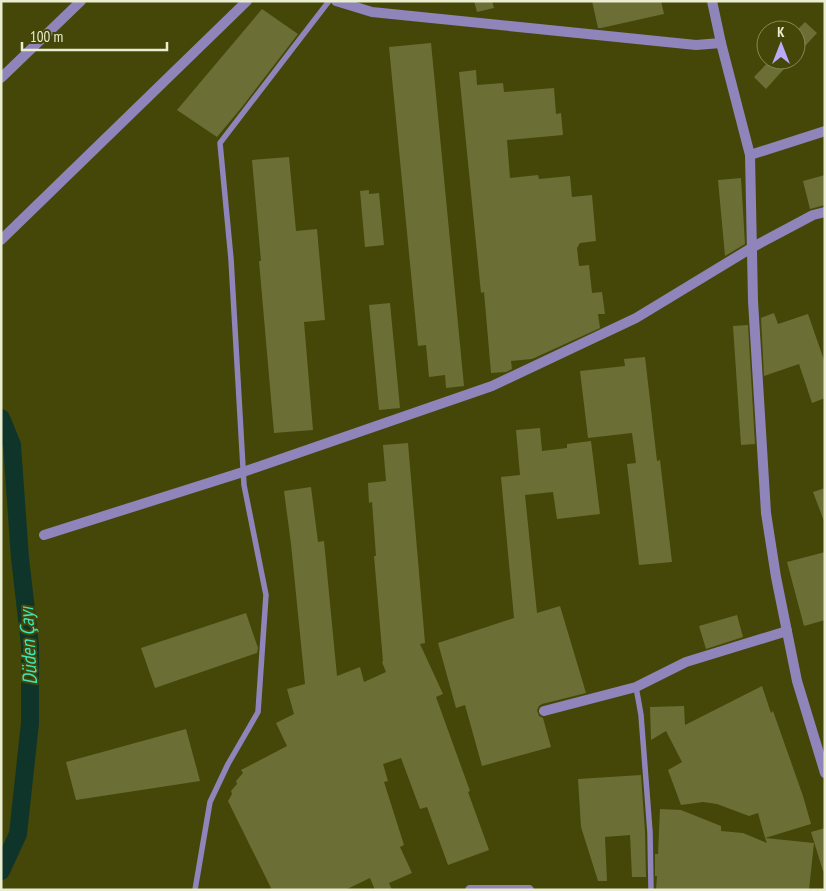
<svg xmlns="http://www.w3.org/2000/svg" width="826" height="891" font-family="'PT Sans Narrow',sans-serif">
  <style>
    .lines { fill: none; stroke-linecap: round; stroke-linejoin: round }
    .river { stroke: #0f352b; stroke-width: 18 }
    .building { fill: #6b6f35 }
    .service { stroke: #8f85bb; stroke-width: 5.5 }
    .minor { stroke: #8f85bb; stroke-width: 10 }
    .tertiary { stroke: #8f85bb; stroke-width: 10 }
    .labels { text-anchor: middle; stroke-width: 4; stroke-linejoin: round; paint-order: stroke }
    .water-label { font-size: 20px; font-style: italic; fill: #3fe7be; stroke: #444708 }
  </style>
  <rect width="100%" height="100%" fill="#444708"/>
  <g class="lines">
    <path class="river" d="M1 418 12 445 20 558 30 645V723L18 834 1 871"/>
  </g>
  <path class="building" d="M474 1H492L494 8 477 12Z
    M592 1H661L664 14 601 28H598Z
    M262 9 298 34 242 107 217 137 177 110Z
    M805 22 817 33 796 56V31Z
    M431 43 464 386 446 388 445 375 429 377 426 345 418 346 389 47Z
    M770 60H792L766 89 754 77Z
    M476 70 477 85 503 83 504 92 554 88 556 114 561 113 563 135 507 140 510 178 538 175 539 179 570 176 572 197 592 195 596 241 580 243 577 248 579 266 589 265 592 293 602 292 605 314H598L600 328 532 359 511 361 512 369 506 372 491 373 484 292 481 293 459 72Z
    M289 157 296 231 317 229 325 320 304 322 313 430 274 433 259 261H261L252 160Z
    M825 175V205L810 209 803 181Z
    M741 178 745 244 725 256 718 180Z
    M369 190V194L379 193 384 245 365 247 360 191Z
    M390 303 400 408 379 410 369 305Z
    M774 313 778 324 808 314 825 363V398L812 403 799 364 764 376 761 318Z
    M748 325 755 444 741 445 733 326Z
    M645 357 657 461 660 460 672 562 639 565 627 464 636 463 632 433 588 438 580 371 625 366 624 359Z
    M540 428 542 451 567 448V444L591 441 600 514 557 519 553 492 525 495 537 613 560 606 586 693 542 704 539 706 537 710 539 716 543 718 551 747 482 766 465 705 456 708 438 643 514 618 501 477 520 475 516 430Z
    M408 443 425 643 420 644 443 694 436 697 470 791 468 792 489 850 448 865 427 807 420 809 401 758 383 764 388 781 384 782 404 845 400 847 412 873 389 883 392 890H375L370 878 345 890H272L228 801 232 794 231 791 237 784 236 781 243 773 241 770 287 746 276 723 294 714 287 689 305 684 291 544 284 491 311 487 318 542 324 541 337 676 360 667 364 682 386 672 382 662 383 661 374 556H376L372 502 369 503 368 483 386 481 383 445Z
    M825 488V521H824L813 492Z
    M825 552V620L804 626 787 562Z
    M246 613 258 648 257 653 155 688 141 648Z
    M737 615 743 637 706 649 699 626Z
    M762 686 771 713 773 711 803 796 811 824 765 838 758 813 749 816 717 804 703 802 681 805 668 770 682 762 666 731 651 740 650 707 684 706 685 725Z
    M186 729 200 781 76 800 66 762Z
    M641 775 645 832 646 877H632L630 835 605 837 607 881H598L581 827 578 779Z
    M660 809 681 810 721 826V831L743 833 767 843 765 838 814 843 809 890H656L657 876H655V854H658Z
    M825 828V871H823L811 832Z"/>
  <g class="lines">
    <path class="service" d="M636 687 641 715 650 832 651 890
      M195 890 210 802 228 764 258 712 266 595 244 485 231 259 220 143 329 1"/>
    <path class="minor" d="M336 1 372 12 696 45 721 43
      M1 78 81 1
      M750 155 825 131
      M1 240 247 1
      M44 535 243 472 492 386 636 318 753 247 813 215 825 212
      M544 711 636 687 686 662 787 631
      M470 890H529"/>
    <path class="tertiary" d="M712 1 721 43 750 155 753 301 766 513 776 577 797 681 825 773"/>
  </g>
  <g class="labels">
    <g class="water-label">
      <text transform="translate(28 646) rotate(-93)" y="7">Düden Çayı</text>
    </g>
  </g>
  <rect width="826" height="891" fill="none" stroke="#eaedcf" stroke-width="5"/>
  <g transform="translate(781 45)"><circle r="24" fill="#444708" stroke="#868958"/>
  <path d="M0-4L9 19L0 12L-9 19Z" fill="#b9abf7"/>
  <text y="-8" font-size="14" font-weight="bold" text-anchor="middle" fill="#eaedcf">K</text>
  </g>
  <path d="M22 42v8h145v-8" fill="none" stroke="#eaedcf" stroke-width="2.5"/>
  <text x="30" y="42" font-size="15" fill="#eaedcf" stroke="#444708" stroke-width="4" paint-order="stroke">100 m</text>
</svg>
